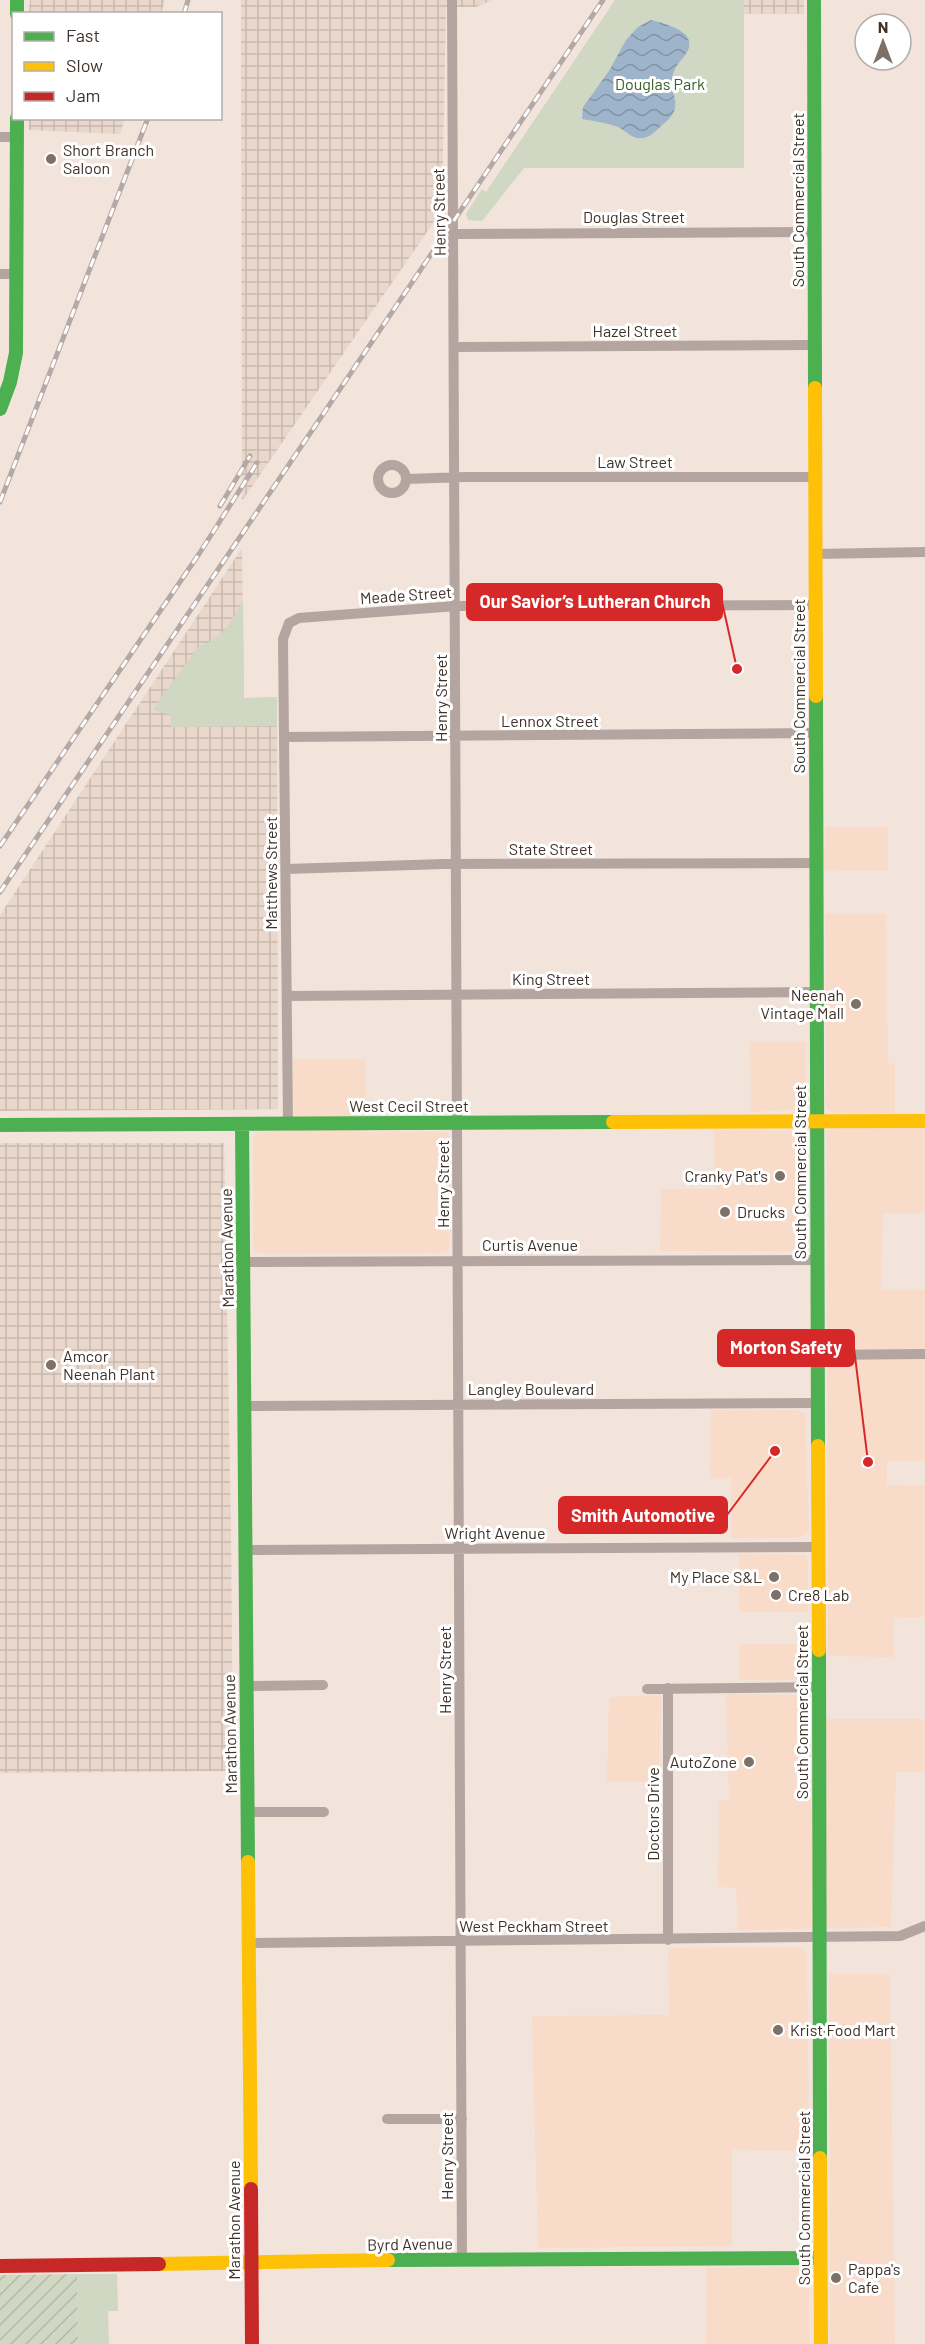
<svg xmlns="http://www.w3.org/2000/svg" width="925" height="2344" font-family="Barlow,sans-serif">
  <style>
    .built { fill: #f8dbc9 }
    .industrial { fill: url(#industrial-grid) }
    .green { fill: #d0d7c2 }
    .garden { fill: url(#garden-furrows) }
    .water { fill: url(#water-waves) }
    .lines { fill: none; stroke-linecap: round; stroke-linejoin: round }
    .street { stroke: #b5a5a0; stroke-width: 10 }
    .fast { stroke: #4caf50; stroke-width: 14 }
    .slow { stroke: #ffc107; stroke-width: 14 }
    .jam { stroke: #c62828; stroke-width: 14 }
    .rail-casing { stroke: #b6a8a4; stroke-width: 5 }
    .rail { stroke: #fff; stroke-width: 3; stroke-dasharray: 9; stroke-linecap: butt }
    .poi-dot { fill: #7d7067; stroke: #fff; stroke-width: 2 }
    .labels { text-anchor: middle; stroke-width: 6; stroke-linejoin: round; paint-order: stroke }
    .park-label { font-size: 16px; fill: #386128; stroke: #fff }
    .poi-label { font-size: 16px; fill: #3e3129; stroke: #fff; text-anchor: start }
    .street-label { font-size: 16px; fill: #3e3129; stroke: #fff }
    .leader { fill: none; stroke: #d62828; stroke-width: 2 }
    .callout-dot { fill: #d62828; stroke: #fff; stroke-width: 2 }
    .callout { fill: #d62828; stroke: #d62828; stroke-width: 2 }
    .callout-label { font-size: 18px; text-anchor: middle; font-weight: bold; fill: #fff }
  </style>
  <defs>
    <pattern id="industrial-grid" width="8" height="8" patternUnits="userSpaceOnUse" patternTransform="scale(1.5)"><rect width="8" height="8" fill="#e8d7ca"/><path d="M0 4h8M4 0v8" fill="none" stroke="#c8b9ae"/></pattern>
    <pattern id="garden-furrows" width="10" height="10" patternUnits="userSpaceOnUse" patternTransform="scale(1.5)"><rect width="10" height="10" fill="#d0d7c2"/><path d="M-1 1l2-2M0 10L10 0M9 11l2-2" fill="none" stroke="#b4b9a7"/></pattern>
    <pattern id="water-waves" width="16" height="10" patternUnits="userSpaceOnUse" patternTransform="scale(1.5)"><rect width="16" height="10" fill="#9eb4ca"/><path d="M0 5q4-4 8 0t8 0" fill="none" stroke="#8293a4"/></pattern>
  </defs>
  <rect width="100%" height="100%" fill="#f2e4db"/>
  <path class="built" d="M825 827H888V871L824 870Z
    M825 914H886L888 1063 895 1064V1113H834L828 1110 826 1107Z
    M750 1042H806L805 1099 800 1109 751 1112Z
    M293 1059H366V1132H445L451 1137 449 1251 443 1253 266 1254 255 1252 253 1248V1138L259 1132 294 1130Z
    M925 1128V1213L883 1214 881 1290H925V1461H887V1485L925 1486V1617L894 1618V1657L828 1656 827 1134 832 1129Z
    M714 1130 800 1131 806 1134 807 1246 804 1251H660L661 1189H715Z
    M711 1410H799L805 1414 809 1531 806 1535 794 1538H731V1478H710Z
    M739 1554 805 1555 808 1561V1612H739Z
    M739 1644H807L808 1676 802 1680H739Z
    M726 1694 806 1695 808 1719H925V1772H896L891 1927 738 1930 736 1888 718 1887 719 1800H729Z
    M661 1695 659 1782 607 1781 609 1697Z
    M738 1947H800L807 1952 809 2151 732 2150V2246L538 2248 532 2016 669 2015 668 1948Z
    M829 1974H890L895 2344H830Z
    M809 2267V2344H706V2268Z"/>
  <path class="industrial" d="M30 0H165L161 13 29 14Z
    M241 0H492L476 7H446L442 210 242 501Z
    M744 0H804V14H743Z
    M29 119V118L125 119 120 134 29 130Z
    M242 548 244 698 277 697 278 1109 0 1111V915Z
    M0 1143H224L231 1526 233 1771 0 1773Z"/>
  <path class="green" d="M615 0H744V168H524L482 221 468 220 466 214 482 189 486 192Z
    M243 601 244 698 277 697V726L171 727V715L154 710 157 703 198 647 212 641 226 629Z
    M77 2274H117L118 2311H108L109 2344H78Z"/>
  <path class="garden" d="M77 2274 78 2344H0V2275Z"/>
  <path class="water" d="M651 20C662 23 687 29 689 41 692 52 679 60 675 69 663 93 691 104 661 126 657 130 652 135 647 137 634 142 628 132 618 127 607 123 594 121 582 119L583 107 609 71 626 40 638 27Z"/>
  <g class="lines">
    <path class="street" d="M452 0 462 2259
      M0 137H17
      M455 234 814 232
      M0 274H17
      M455 347 814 345
      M378 479a14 14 0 1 1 28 0a14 14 0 1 1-28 0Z
      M406 479 466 477H815
      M815 554 925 552
      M285 737 816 733
      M286 869 444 864 816 863
      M287 996 816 992
      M288 1123 283 639 289 623 299 618 456 606 815 605
      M244 1262 817 1260
      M817 1355 925 1354
      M245 1406 818 1403
      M244 1550 818 1547
      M246 1686 323 1685
      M668 1688V1940
      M647 1689 819 1687
      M247 1812H324
      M248 1943 900 1936 925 1926
      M387 2119H462"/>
    <path class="fast" d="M17 0V14
      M814 0 815 388
      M0 409 10 382 16 353 17 118
      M816 696 818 1446
      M242 1124 248 1862
      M0 1125 613 1122
      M819 1650 820 2158
      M388 2260 820 2258"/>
    <path class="slow" d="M815 388 816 696
      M613 1122 925 1121
      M818 1446 819 1650
      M248 1862 251 2189
      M820 2158 821 2344
      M159 2264 388 2260"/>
    <path class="jam" d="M251 2189 252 2344
      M0 2266 159 2264"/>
    <defs>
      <path id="rail" d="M184 14 188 0
        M0 502 148 118
        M220 506 250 456
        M0 846 199 554 257 463
        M0 892 603 0"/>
    </defs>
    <use href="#rail" class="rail-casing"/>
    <use href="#rail" class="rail"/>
  </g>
  <g class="poi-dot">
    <circle cx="51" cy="159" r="6"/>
    <circle cx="856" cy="1004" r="6"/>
    <circle cx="780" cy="1176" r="6"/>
    <circle cx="725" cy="1212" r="6"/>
    <circle cx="51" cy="1365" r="6"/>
    <circle cx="774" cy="1577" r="6"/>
    <circle cx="776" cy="1595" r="6"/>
    <circle cx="749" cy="1762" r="6"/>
    <circle cx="778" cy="2030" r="6"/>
    <circle cx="836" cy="2278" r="6"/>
  </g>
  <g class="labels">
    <g class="park-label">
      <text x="660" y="90">Douglas Park</text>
    </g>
    <g class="poi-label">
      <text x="63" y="156">Short Branch<tspan x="63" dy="18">Saloon</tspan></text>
      <text x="844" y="1001" text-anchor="end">Neenah<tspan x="844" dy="18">Vintage Mall</tspan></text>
      <text x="768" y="1182" text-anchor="end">Cranky Pat's</text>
      <text x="737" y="1218">Drucks</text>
      <text x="63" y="1362">Amcor<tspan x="63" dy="18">Neenah Plant</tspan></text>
      <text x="762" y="1583" text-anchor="end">My Place S&amp;L</text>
      <text x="788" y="1601">Cre8 Lab</text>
      <text x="737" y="1768" text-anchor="end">AutoZone</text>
      <text x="790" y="2036">Krist Food Mart</text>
      <text x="848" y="2275">Pappa's<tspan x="848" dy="18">Cafe</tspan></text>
    </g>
    <g class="street-label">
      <text transform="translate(798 200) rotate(-90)" y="6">South Commercial Street</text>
      <text transform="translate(439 212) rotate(-91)" y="6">Henry Street</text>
      <text x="634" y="223">Douglas Street</text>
      <text x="635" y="337">Hazel Street</text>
      <text x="635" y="468">Law Street</text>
      <text transform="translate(406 595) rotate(-4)" y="6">Meade Street</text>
      <text transform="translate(799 686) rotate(-90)" y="6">South Commercial Street</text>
      <text transform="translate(441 698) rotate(-90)" y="6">Henry Street</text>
      <text x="550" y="727">Lennox Street</text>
      <text x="551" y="855">State Street</text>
      <text transform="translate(271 873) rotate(-90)" y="6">Matthews Street</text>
      <text x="551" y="985">King Street</text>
      <text x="409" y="1112">West Cecil Street</text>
      <text transform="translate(800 1172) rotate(-90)" y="6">South Commercial Street</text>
      <text transform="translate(443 1184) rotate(-90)" y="6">Henry Street</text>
      <text x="530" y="1251">Curtis Avenue</text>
      <text transform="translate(227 1248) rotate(-91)" y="6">Marathon Avenue</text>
      <text x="531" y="1395">Langley Boulevard</text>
      <text x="495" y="1539">Wright Avenue</text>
      <text transform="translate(445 1670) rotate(-90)" y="6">Henry Street</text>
      <text transform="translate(802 1712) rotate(-90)" y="6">South Commercial Street</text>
      <text transform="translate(230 1734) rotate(-91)" y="6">Marathon Avenue</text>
      <text transform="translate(653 1814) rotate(-90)" y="6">Doctors Drive</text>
      <text x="534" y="1932">West Peckham Street</text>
      <text transform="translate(447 2156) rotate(-90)" y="6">Henry Street</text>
      <text transform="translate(804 2198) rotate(-90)" y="6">South Commercial Street</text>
      <text transform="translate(234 2220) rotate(-90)" y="6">Marathon Avenue</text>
      <text transform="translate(410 2244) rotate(-1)" y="6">Byrd Avenue</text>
    </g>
  </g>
  <path class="leader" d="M737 669L722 602M868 1462L854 1348M775 1451L727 1515"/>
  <g class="callout-dot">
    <circle cx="737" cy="669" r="6"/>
    <circle cx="868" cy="1462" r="6"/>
    <circle cx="775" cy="1451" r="6"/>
  </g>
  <g class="callout">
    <rect x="467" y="584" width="255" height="36" rx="6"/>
    <rect x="718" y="1330" width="136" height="36" rx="6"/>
    <rect x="559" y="1497" width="168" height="36" rx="6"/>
  </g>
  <g class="callout-label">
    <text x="595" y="608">Our Savior’s Lutheran Church</text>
    <text x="786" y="1354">Morton Safety</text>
    <text x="643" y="1522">Smith Automotive</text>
  </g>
  <rect x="12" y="12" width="210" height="108" fill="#ffffff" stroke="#b2ada9" stroke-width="1.5"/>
  <rect x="24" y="32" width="30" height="9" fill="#4caf50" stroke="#b2ada9" stroke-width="1.5"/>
  <text x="66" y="42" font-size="18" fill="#3e3129">Fast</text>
  <rect x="24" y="62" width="30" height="9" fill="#ffc107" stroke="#b2ada9" stroke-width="1.5"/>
  <text x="66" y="72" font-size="18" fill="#3e3129">Slow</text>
  <rect x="24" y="92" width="30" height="9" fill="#c62828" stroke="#b2ada9" stroke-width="1.5"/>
  <text x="66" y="102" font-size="18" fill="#3e3129">Jam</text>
  <g transform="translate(883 42)"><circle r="28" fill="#ffffff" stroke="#b2ada9" stroke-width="1.5"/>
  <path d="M0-4.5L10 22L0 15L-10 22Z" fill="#7d7067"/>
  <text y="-9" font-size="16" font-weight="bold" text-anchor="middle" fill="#3e3129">N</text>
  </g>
</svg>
